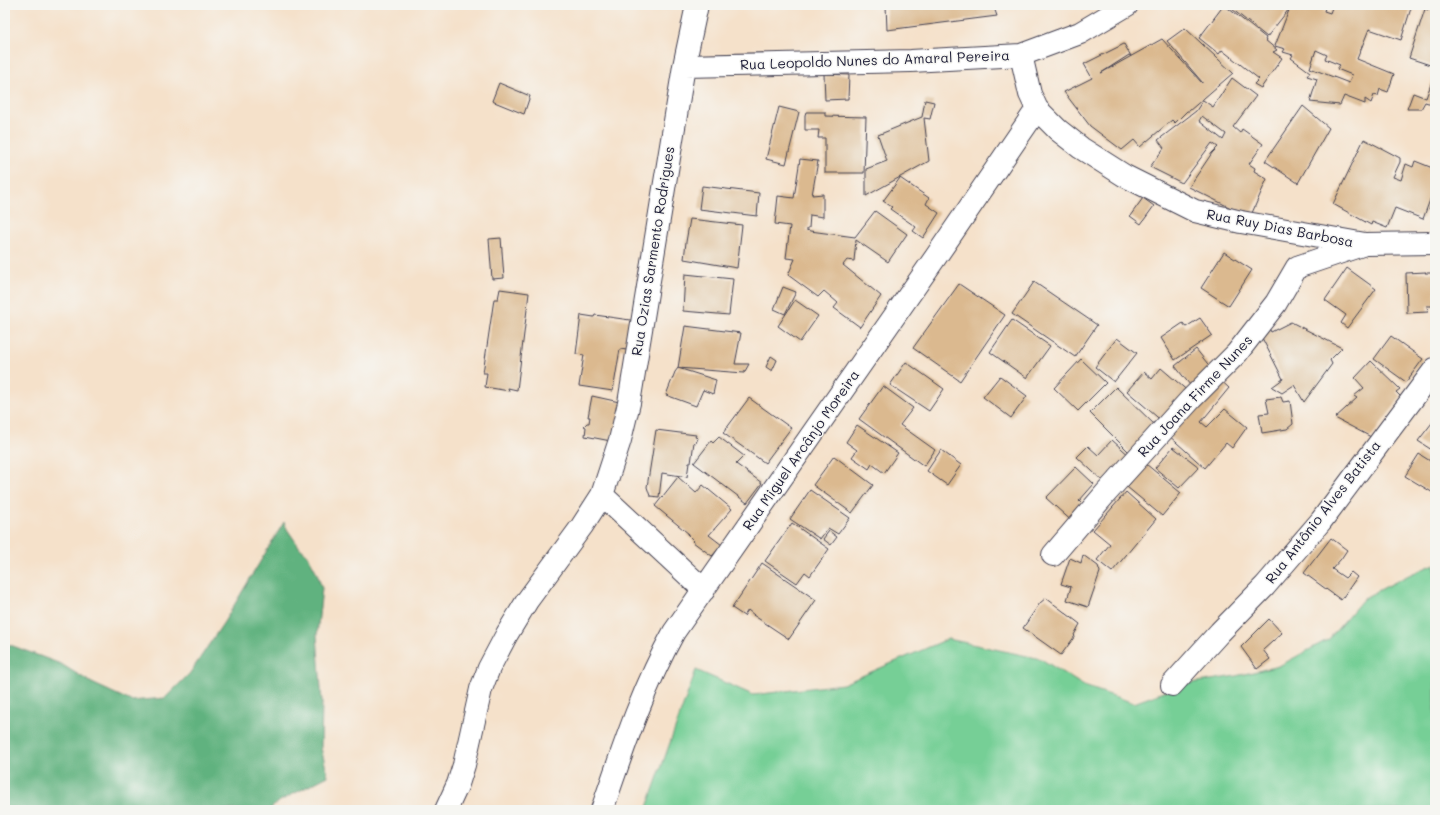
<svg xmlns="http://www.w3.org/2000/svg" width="1440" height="815" font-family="Mali,sans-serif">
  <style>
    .green { fill: #76cf96; stroke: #4c7868 }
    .forest { fill: #60b27f; stroke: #416a5d }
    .building { fill: #dbb98f; fill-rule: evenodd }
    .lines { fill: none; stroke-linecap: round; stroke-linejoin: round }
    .street-casing { stroke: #423f50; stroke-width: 24 }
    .street { stroke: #fff; stroke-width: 22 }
    .labels { text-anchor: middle; stroke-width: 3; stroke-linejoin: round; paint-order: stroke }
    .street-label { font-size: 14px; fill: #22223b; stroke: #f6f6f2 }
  </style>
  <rect width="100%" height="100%" fill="#f6f6f2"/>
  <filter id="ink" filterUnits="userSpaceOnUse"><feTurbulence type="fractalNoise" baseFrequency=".025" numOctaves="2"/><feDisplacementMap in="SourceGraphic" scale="8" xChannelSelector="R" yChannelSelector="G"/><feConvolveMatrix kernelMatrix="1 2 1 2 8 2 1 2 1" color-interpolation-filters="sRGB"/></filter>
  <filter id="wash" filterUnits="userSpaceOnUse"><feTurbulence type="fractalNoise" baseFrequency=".012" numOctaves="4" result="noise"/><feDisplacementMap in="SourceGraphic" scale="16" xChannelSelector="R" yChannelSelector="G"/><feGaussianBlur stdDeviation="0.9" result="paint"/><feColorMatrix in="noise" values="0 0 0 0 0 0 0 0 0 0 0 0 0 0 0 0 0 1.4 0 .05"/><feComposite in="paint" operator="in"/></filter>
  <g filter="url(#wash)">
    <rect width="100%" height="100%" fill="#f5e1ca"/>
    <path class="green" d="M1435 564V810H646L696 670 753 695 843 684 948 639 1041 659 1084 686 1134 703 1185 684 1236 676 1279 666 1329 639 1364 598 1411 574Z"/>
    <path class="forest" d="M284 522 287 529 300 548 307 554 316 571 322 588 317 635 322 702 321 748 328 776 280 801 269 810H5V643L61 664 92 683 131 701 165 698 190 673 224 622Z"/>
    <g id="blocks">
      <path class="building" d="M886 5H993L997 16 887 30Z
        M1224 5 1266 38 1265 40 1277 50 1273 52 1282 58 1261 88 1254 84 1259 79 1222 50 1219 54 1199 38Z
        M1227 5H1284L1289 9 1267 37Z
        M1291 5H1326L1324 11 1330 13 1333 5H1412L1401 40 1369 29 1357 59 1394 74 1388 92 1380 89 1378 96 1374 95 1371 103 1365 99V104L1344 96 1340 105 1310 102 1317 79 1307 76 1310 72 1291 58 1293 55 1283 52 1285 49 1275 46ZM1316 50 1327 55 1325 59 1340 65 1337 69 1352 75 1349 83 1310 68Z
        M1425 9 1435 12V61L1433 66 1409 58Z
        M1185 28 1233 73 1189 111H1187L1175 123 1172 120 1140 147 1134 140 1122 150 1090 126 1064 92 1092 78 1084 64 1124 44 1131 56 1129 55 1101 73 1162 39 1202 83V82L1167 41Z
        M1435 73V105L1425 102 1421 109H1407L1413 93 1426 98Z
        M824 74 849 75 848 99 825 100Z
        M1232 78 1256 96 1233 127 1240 133 1242 129 1263 144 1249 164 1255 168 1254 171 1267 179 1252 213 1231 208 1189 187 1212 153 1218 147 1212 143 1182 183 1150 167 1164 148 1158 140 1196 111 1203 100 1213 107ZM1202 116 1226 134 1223 140 1199 121Z
        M499 83 530 96 524 114 492 101Z
        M925 100 934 102 930 119 924 118 929 161 866 196V169L887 161 878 135 922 117Z
        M1303 106 1329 128 1298 183 1265 161Z
        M779 107 799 112 786 164 766 159Z
        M806 112H825V116L866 117 864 173H825V138H818L819 130H805V115Z
        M1364 139 1400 158V162L1393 177 1401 180 1406 164 1413 167 1415 161 1435 169V186L1423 219 1395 208 1387 228 1372 222 1371 225 1333 204Z
        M800 159 818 161 812 195 823 194V217L810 215 809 228H807V231L808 230 810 231 855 237 875 211 907 234 888 262 856 240 854 261 847 260 843 265 881 296 860 327 834 308 838 303 824 291 818 297 788 275 795 259 786 258 790 226 775 224 778 196 794 198Z
        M900 178 929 198 926 204 939 213 923 238 913 231 916 227 890 209 892 207 883 201Z
        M702 186 759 193 757 216 699 209Z
        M1435 195V211L1429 209Z
        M1143 198 1154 206 1141 224 1130 216Z
        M690 219 742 225 737 268 684 259 686 242Z
        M501 238 504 278 492 279 489 239Z
        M1224 252 1252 270 1229 306 1201 288Z
        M1347 268 1376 289 1347 328 1341 323 1346 315 1325 300Z
        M1426 272 1425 273H1435V306H1427L1428 312 1407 313 1406 273Z
        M685 274 733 279 729 315 683 311Z
        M1034 282 1097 325 1075 357 1012 314Z
        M959 284 1005 315 960 381 913 348Z
        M783 287 796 292 785 314 774 309Z
        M500 289 529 293 517 390 508 388 509 391 485 387 487 373H483L494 299H498Z
        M795 300 818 316 800 342 778 326Z
        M581 315 594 317 595 315 637 321 633 351 620 349 613 391 579 386 584 355 576 354Z
        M1200 318 1212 335 1175 360 1161 338 1183 323 1186 327Z
        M1012 320 1050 346 1027 378 990 352Z
        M1291 322 1342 348 1330 360 1332 364 1304 402 1294 385 1282 393 1272 387 1283 379 1259 332 1269 328 1271 332Z
        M685 326 741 333 735 364H749L744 373 678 368Z
        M1391 336 1423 359 1406 382 1374 359Z
        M1117 338 1137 353 1114 382 1095 367Z
        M1196 349 1215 373 1194 390 1175 366Z
        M771 356 777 360 772 371 766 367Z
        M1081 359 1106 383 1078 411 1054 388Z
        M1371 361 1400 389 1396 392 1401 397 1371 437 1335 418 1357 398 1354 396 1364 388 1355 378Z
        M906 362 944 389 929 411 890 385Z
        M678 368 716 380 713 394 703 390 696 406 666 395 675 372Z
        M1161 368 1190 393 1164 423 1127 391 1144 372 1152 379Z
        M1000 376 1027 396 1011 418 983 397Z
        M1216 376 1229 388 1201 422 1207 427 1225 409 1247 427 1232 448 1226 443 1205 468 1167 434Z
        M883 386 913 408 900 425 935 450 924 466 859 419Z
        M1116 387 1159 429 1133 456 1090 413Z
        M592 396 624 403 616 442 585 436 586 427 584 426 587 423H589L590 417H588Z
        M1281 397 1283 402 1290 401 1293 424 1287 429 1262 433 1259 414 1269 413 1266 399Z
        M749 398 791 428 765 463 723 433Z
        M1435 419V452L1418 441Z
        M857 425 898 453 884 473 872 464 869 469 852 457 857 450 846 442Z
        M656 430 696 435 695 437 698 438 696 443 694 442 691 463H689L687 477 662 473 659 497 650 496 647 487Z
        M719 437 744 456 736 464 762 483 747 503 694 463 711 441 713 443Z
        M1112 440 1131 457 1106 484 1077 457 1088 446 1098 455Z
        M1173 447 1199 467 1179 488 1155 468Z
        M941 450 961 465 947 485 927 471Z
        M1419 454 1435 464V494L1405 476Z
        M834 456 873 485 852 513 813 485Z
        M1146 464 1181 493 1162 516 1127 487Z
        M1076 467 1094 484 1079 501 1088 510 1075 524 1046 498Z
        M678 477 696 493 703 485 732 509 709 535 722 545 712 556 693 542 694 541 687 534H689L655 506Z
        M810 490 850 518 838 534 828 528 820 539 790 519Z
        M1126 492 1156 519 1112 572 1097 560 1110 544 1093 530Z
        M792 523 829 549 810 576 805 572 797 583 765 561Z
        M829 531 837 537 831 545 823 539Z
        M1331 538 1347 550 1341 559 1332 569 1345 578 1351 572 1357 577 1341 600 1304 573Z
        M1083 555 1098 566 1100 572 1088 607 1067 600 1071 587 1061 584 1070 558 1081 563Z
        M762 563 816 600 789 639 753 615H754L748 610 744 616 732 608Z
        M1046 598 1080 624 1074 635 1075 636 1061 655 1023 628 1040 603Z
        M1269 619 1282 633 1263 650 1270 659 1257 669 1241 647Z"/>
    </g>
  </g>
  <g filter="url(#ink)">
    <use href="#blocks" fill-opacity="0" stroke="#423f50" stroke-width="1"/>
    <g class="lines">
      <defs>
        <path id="street" d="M1021 55 1030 94 1037 109 1058 130 1081 148 1125 176 1195 211 1241 222 1365 244 1435 243
          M684 66 911 61 1021 55 1080 33 1127 5
          M602 495 704 590
          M1053 555 1106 493 1191 399 1237 353 1276 303 1297 267 1362 245
          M1172 685 1220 632 1265 586 1321 521 1435 369
          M446 810 458 784 464 765 481 689 489 668 507 634 527 601 582 526 602 495 620 440 629 403 684 66 697 5
          M602 810C623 749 643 688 674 632L935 258 1037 109"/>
      </defs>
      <use href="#street" class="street-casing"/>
      <use href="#street" class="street"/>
    </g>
  </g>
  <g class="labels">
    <g class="street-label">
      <text transform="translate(875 60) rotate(-2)" y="5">Rua Leopoldo Nunes do Amaral Pereira</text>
      <text transform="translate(1280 228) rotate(11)" y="5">Rua Ruy Dias Barbosa</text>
      <text transform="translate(653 251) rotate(-81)" y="5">Rua Ozias Sarmento Rodrigues</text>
      <text transform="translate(1195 396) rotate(-47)" y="5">Rua Joana Firme Nunes</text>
      <text transform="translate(801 450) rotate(-55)" y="5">Rua Miguel Arcânjo Moreira</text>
      <text transform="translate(1323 512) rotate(-52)" y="5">Rua Antônio Alves Batista</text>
    </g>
  </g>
  <rect width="1440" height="815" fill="none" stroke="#f6f6f2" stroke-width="20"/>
</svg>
